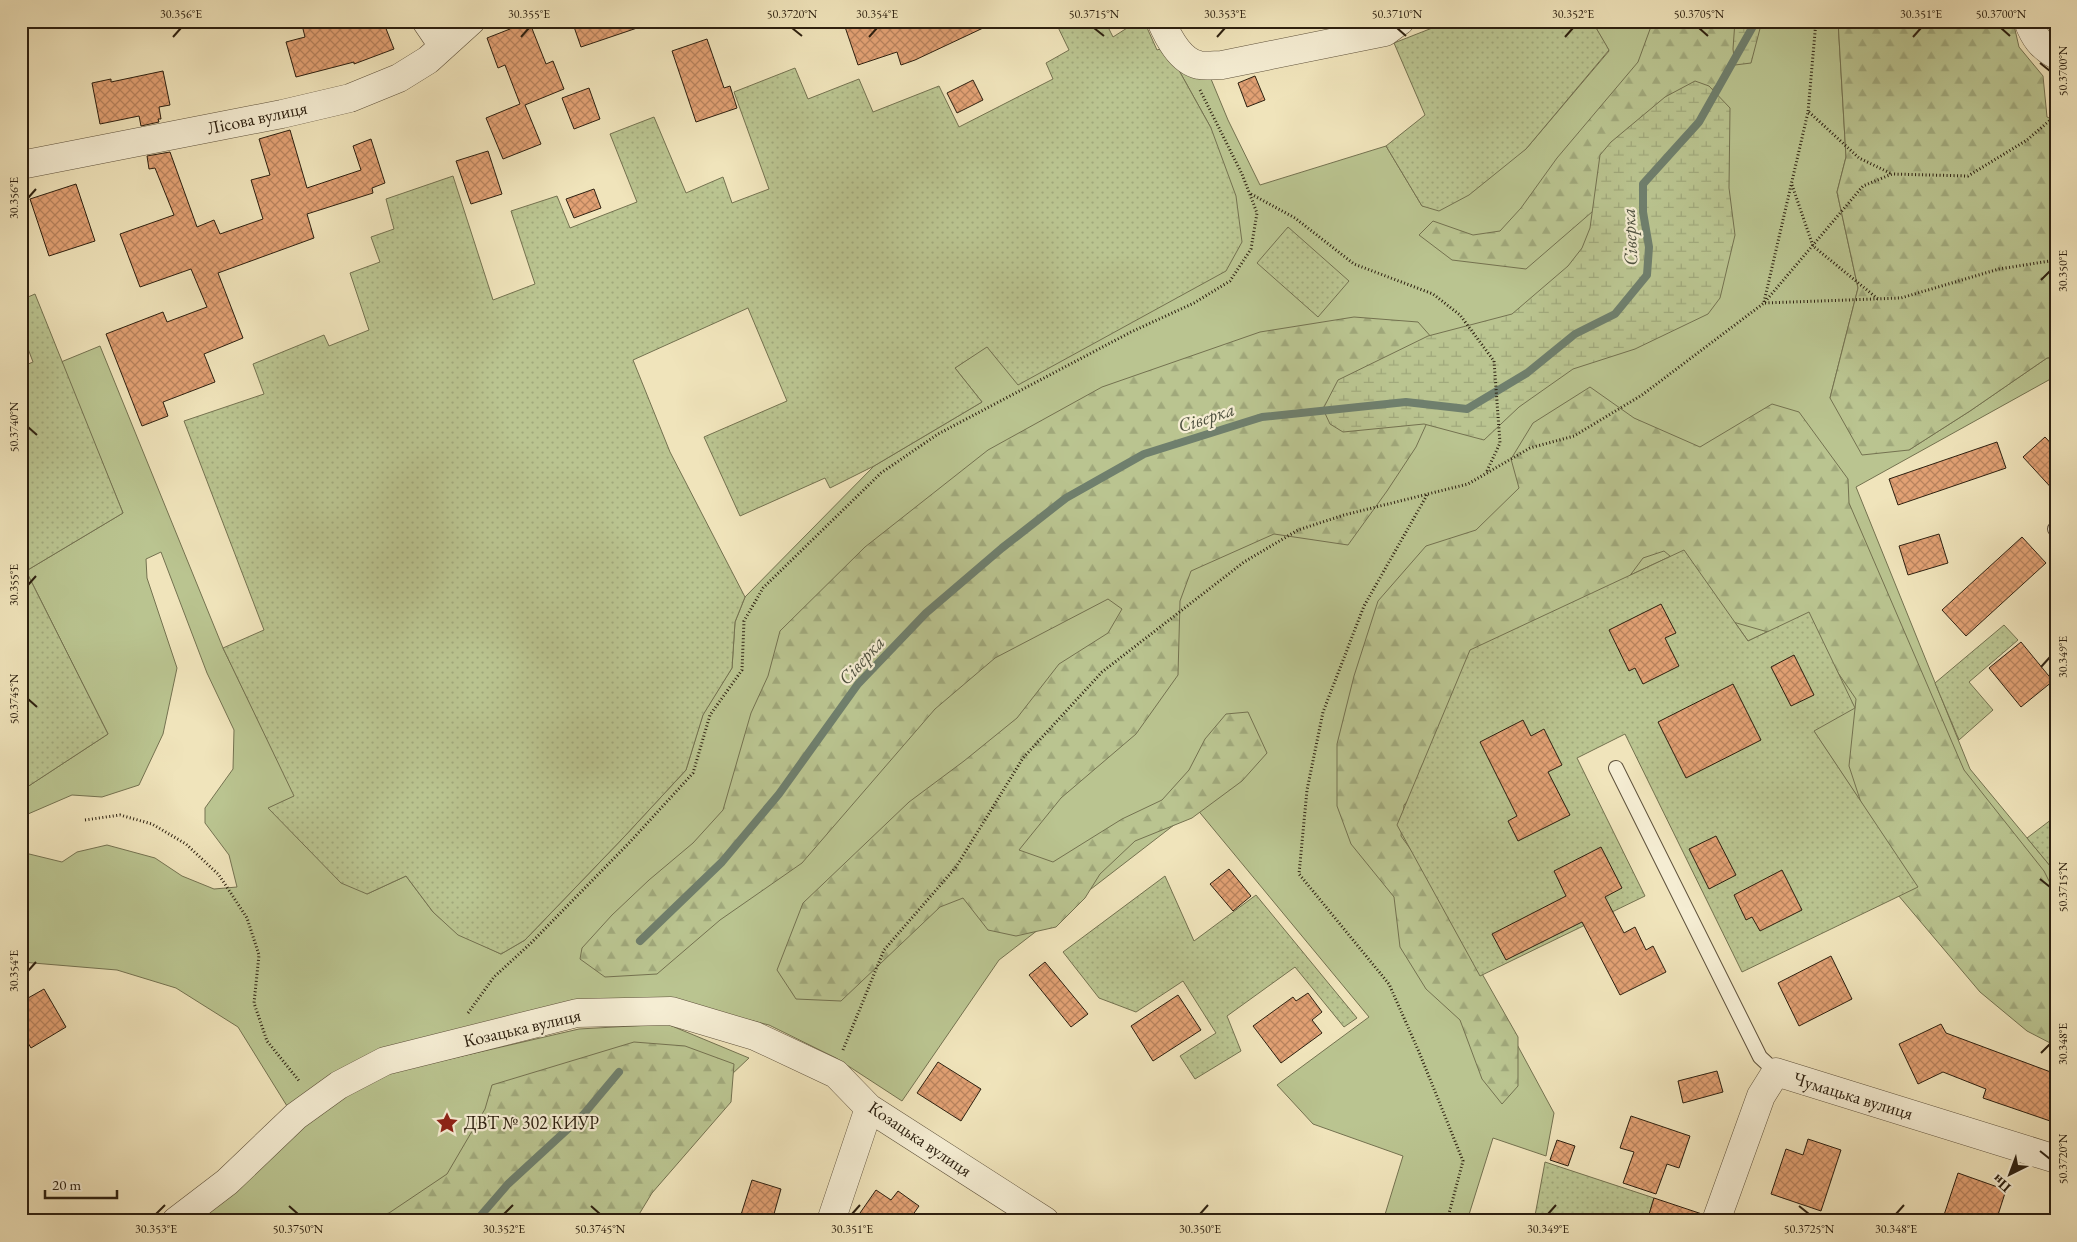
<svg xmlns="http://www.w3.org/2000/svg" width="2077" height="1242" font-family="'EB Garamond',serif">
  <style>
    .grass { fill: #bac490; stroke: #747250 }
    .forest { fill: url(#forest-firs); stroke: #747250 }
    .wetland { fill: url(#wetland-marsh); stroke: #747250 }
    .garden { fill: url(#garden-dots); stroke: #747250 }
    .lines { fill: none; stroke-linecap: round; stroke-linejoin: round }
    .stream { stroke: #6f7f6d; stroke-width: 8 }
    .building { fill: url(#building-cross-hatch); stroke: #2d2010 }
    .lane-casing { stroke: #5e513b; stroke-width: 16 }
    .street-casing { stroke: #5e513b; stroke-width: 29 }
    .path { stroke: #2d2010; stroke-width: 3; stroke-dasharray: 1 2.5; stroke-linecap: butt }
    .lane { stroke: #f5edd3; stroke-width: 14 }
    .street { stroke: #f5edd3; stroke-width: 28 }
    .ticks { fill: none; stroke: #2d2010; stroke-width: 2 }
    .labels { text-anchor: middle; stroke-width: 4.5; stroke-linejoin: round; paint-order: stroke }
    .street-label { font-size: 18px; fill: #2d2010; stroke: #f5edd3 }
    .poi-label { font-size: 18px; fill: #2d2010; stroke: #f5edd3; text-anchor: start }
    .water-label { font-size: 19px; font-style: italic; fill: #4e503e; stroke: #f5edd3 }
    .neatline { fill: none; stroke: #2d2010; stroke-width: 2 }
    .ticks-label { font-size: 12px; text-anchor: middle; fill: #2d2010 }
  </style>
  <defs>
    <pattern id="forest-firs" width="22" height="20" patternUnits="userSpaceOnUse" patternTransform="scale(1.25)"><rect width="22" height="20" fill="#bac490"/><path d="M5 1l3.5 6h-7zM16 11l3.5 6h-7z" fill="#a0a87b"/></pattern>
    <pattern id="wetland-marsh" width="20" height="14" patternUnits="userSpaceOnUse" patternTransform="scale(1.25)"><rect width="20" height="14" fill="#bac490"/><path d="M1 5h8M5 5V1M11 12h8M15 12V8" fill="none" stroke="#a0a87b"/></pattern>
    <pattern id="garden-dots" width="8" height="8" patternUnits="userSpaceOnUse" patternTransform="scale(1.25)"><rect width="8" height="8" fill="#bac490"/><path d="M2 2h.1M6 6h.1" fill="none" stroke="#a0a87b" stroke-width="1.8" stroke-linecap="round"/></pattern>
    <pattern id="building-cross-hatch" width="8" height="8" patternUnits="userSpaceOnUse" patternTransform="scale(1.25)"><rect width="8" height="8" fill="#e2a174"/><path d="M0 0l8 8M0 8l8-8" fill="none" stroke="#b8835e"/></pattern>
  </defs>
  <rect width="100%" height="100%" fill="#f0e4bb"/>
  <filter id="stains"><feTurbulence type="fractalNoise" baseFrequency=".004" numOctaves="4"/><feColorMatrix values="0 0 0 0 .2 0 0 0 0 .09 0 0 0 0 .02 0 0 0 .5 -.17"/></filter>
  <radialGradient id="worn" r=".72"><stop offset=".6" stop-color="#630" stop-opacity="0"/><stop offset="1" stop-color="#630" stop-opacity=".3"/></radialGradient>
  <path class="grass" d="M1592 21H1838L1846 157 1837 192 1858 288 1830 398 1909 450 1970 411 2047 358 2056 357V376L1856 487 1970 769 2056 873V1034L1963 955 1813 730 1808 612 1748 641 1684 550 1470 650 1480 976 1554 1113 1546 1156 1493 1138 1467 1221H1383L1403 1156 1313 1124 1277 1085 1369 1017 1196 808 999 960 902 1101 836 1058 769 1025 673 1001 576 1005 287 1106 238 1027 176 988 117 970 21 962V852L62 862 77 852 107 845 155 858 182 876 214 889 237 887 229 855 205 823V808L233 769 234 730 207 673 161 552 146 559 147 578 177 668 163 734 139 785 102 797 72 795 28 814 21 815V791L108 734 26 571 123 513 61 362 100 346 223 648 295 796 269 808 367 894 406 876 433 912 458 934 501 954 525 940 624 837 686 770 703 714 732 668 735 622 745 597 874 466 982 402 955 368 987 346 1018 384 1071 355 1211 128 1166 47 1211 79 1228 120 1260 185 1386 146 1422 206 1526 149 1609 51Z
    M667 1024 749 1058 635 1166 600 1221H196L322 1108 389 1073 579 1029Z"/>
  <path class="forest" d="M1653 21H1749L1741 57 1644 167 1526 269 1452 260 1419 235 1433 221 1473 235 1500 231 1521 208 1557 158 1638 62Z
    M1838 21H2013L2019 47 2043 76 2047 117 2056 121V357L2047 358 1970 411 1909 450 1862 455 1830 398 1858 288 1837 192 1846 157Z
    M1354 317 1418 322 1454 363 1416 447 1387 491 1348 545 1274 534 1191 571 1180 601 1178 675 1136 734 1061 798 1019 850 1053 862 1122 819 1162 800 1189 770 1205 739 1226 714 1248 712 1267 753 1242 781 1192 818 1135 841 1100 874 1085 898 1056 927 1016 936 988 930 963 898 940 907 841 1001 796 999 777 970 803 903 909 802 964 761 1017 718 1059 664 1108 633 1122 609 1108 599 995 658 935 709 802 863 720 920 657 974 605 977 580 959 582 948 612 915 649 880 693 843 723 810 751 713 768 676 780 631 865 547 988 450 1102 387 1260 332Z
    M1590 387 1634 418 1700 447 1772 404 1799 412 1848 479 1849 503 1964 770 2044 871 2056 895V1046L2027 1031 1980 992 1887 882 1849 766 1856 699 1810 632H1768L1726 620 1682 566 1664 551 1643 558 1620 589 1436 769 1404 805 1401 836 1414 854 1518 1037V1086L1502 1104 1482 1079 1460 1020 1426 989 1400 947 1394 897 1351 844 1337 806V744L1354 676 1378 601 1426 546 1476 530 1519 488 1511 459 1533 423Z
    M634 1042 685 1046 734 1064 731 1102 652 1193 635 1221H360L389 1213 447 1174 485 1109 492 1085Z"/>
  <path class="wetland" d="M1735 21H1762L1751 63 1735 65 1733 49Z
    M1695 81 1709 86 1730 108 1729 188 1735 235 1720 298 1708 314 1635 349 1573 369 1519 407 1484 440 1424 424 1343 432 1330 424 1323 409 1338 380 1428 336 1512 314 1568 266 1582 248 1590 228 1600 155 1611 142 1665 97Z"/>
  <path class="garden" d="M1055 21H1105L1113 37 1138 21H1144L1157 50 1166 47 1211 128 1236 196 1242 242 1226 271 1018 385 987 347 955 368 982 402 874 466 830 488 825 478 740 516 704 437 787 401 748 308 633 360 670 452 745 597 735 622 732 668 703 715 686 770 624 837 525 940 501 954 458 935 433 912 406 876 367 894 341 883 268 808 294 796 223 648 264 630 184 421 264 394 253 364 324 335 329 346 369 330 350 273 380 262 371 237 394 229 386 199 453 176 493 300 535 284 511 211 557 196 570 228 637 202 610 134 654 117 686 193 723 177 732 203 769 189 734 92 795 68 808 99 859 79 873 112 939 86 959 127 1053 79 1046 63 1069 50Z
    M1450 21H1592L1609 50 1526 149 1469 195 1439 211 1422 206 1386 146 1425 115 1394 43Z
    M1288 227 1349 281 1318 317 1257 263Z
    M35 294 123 513 26 571 108 734 21 791V367L33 362 21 330V300Z
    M1684 550 1748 641 1809 612 1855 708 1814 731 1918 887 1742 972 1625 734 1577 758 1645 896 1480 976 1397 825 1470 650Z
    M2004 625 2018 640 1969 682 1993 710 1959 740 1935 683Z
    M2056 816V873L2027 838Z
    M1165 876 1194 941 1256 895 1357 1018 1344 1027 1295 967 1227 1016 1241 1051 1195 1079 1180 1056 1216 1033 1183 981 1136 1012 1099 998 1063 952Z
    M1545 1162 1654 1198 1647 1221H1600L1595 1219 1594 1221H1534Z"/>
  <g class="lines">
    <path class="stream" d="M640 941 722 862 779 794 858 684 926 613 1002 548 1066 498 1144 454 1262 417 1406 402 1467 409 1527 373 1575 334 1615 314 1647 275 1649 247 1643 212V184L1699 122 1756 21
      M476 1221 508 1184 583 1115 619 1072"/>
  </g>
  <path class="building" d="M301 21H383L394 49 354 64V62L296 77 286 42 305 37Z
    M507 21H529L546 64 553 61 564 89 525 105 541 144 503 159 486 118 520 104 505 65 498 68 487 38 510 29Z
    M572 21H645L646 25 581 47Z
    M843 21H998L915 60 901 65 897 52 858 65Z
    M707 39 724 88 730 86 737 108 696 122 672 51Z
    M163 71 170 105 159 107 161 119H158L159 122 141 126 139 116 100 124 92 83 111 79V82Z
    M1255 76 1265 100 1247 107 1238 83Z
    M973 80 983 100 957 113 947 93Z
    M589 88 600 119 574 129 562 98Z
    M290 130 307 188 361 170 353 146 371 139 385 183 372 188 373 193 307 214 314 238 218 273 243 338 204 354 215 382 163 402 168 416 142 426 106 334 163 312 167 322 207 307 191 269 140 287 120 234 174 215 155 168 149 169 147 156 170 152 197 227 214 220 220 234 263 219 251 180 270 175 259 139Z
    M488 151 502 194 471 204 456 161Z
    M76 184 95 241 49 256 30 199Z
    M594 189 601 208 574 218 566 199Z
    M2045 437 2056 449V493L2023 457Z
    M1997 442 2006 468 1898 505 1889 479Z
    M1939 534 1948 563 1908 575 1899 546Z
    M2022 537 2046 563 1966 636 1942 610Z
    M1661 604 1676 633 1665 638 1679 666 1643 684 1635 668 1629 671 1609 630Z
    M2021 642 2053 681 2021 707 1989 668Z
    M1794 655 1814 695 1791 706 1771 667Z
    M1733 684 1761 740 1686 778 1658 722Z
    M1523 720 1531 736 1544 729 1562 765 1548 772 1570 815 1518 841 1508 821 1517 816 1480 742Z
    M1716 836 1736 875 1709 889 1689 849Z
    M1601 847 1622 888 1605 897 1624 933 1635 927 1646 950 1653 946 1666 972 1620 995 1582 922 1506 960 1492 934 1566 896 1554 871Z
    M1229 869 1251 896 1233 911 1210 884Z
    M1782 870 1802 910 1760 931 1752 917 1746 920 1734 895Z
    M1831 956 1852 999 1799 1026 1778 983Z
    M1045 962 1088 1014 1071 1027 1029 975Z
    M44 989 66 1027 31 1048 21 1031V1002Z
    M1308 993 1322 1012 1312 1020 1322 1033 1281 1063 1253 1026 1293 997 1296 1001Z
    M1178 995 1201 1030 1153 1061 1131 1026Z
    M1941 1024 1946 1033 2056 1074V1123L1983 1098 1986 1089 1943 1072 1918 1084 1899 1044Z
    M938 1062 981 1089 961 1121 917 1093Z
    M1717 1071 1723 1092 1683 1103 1678 1081Z
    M1631 1116 1690 1136 1679 1168 1667 1164 1656 1194 1623 1183 1634 1152 1620 1148Z
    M1808 1139 1841 1150 1821 1211 1771 1194 1786 1149 1803 1155Z
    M1557 1140 1575 1146 1568 1166 1550 1160Z
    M1958 1173 2006 1190 1996 1221H1942Z
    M752 1180 781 1189 772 1221H739Z
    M876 1190 891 1200 898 1191 919 1206 912 1216 920 1221H870L860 1213Z
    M1654 1198 1702 1214 1701 1221H1647Z"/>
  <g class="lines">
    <defs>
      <path id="lane" d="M2055 529 2056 530
        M1616 768 1760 1057 1776 1072"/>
      <path id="street" d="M426 21 443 46
        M1161 21C1168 37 1180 61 1199 65 1206 66 1215 65 1222 65L1385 32 1400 21
        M2028 21C2034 37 2041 47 2056 55
        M21 165 282 114 350 98 399 78 428 60 471 21
        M176 1221 227 1182 296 1116 339 1085 385 1061 577 1013 671 1011 755 1036 836 1074 869 1108 1045 1221
        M831 1221 869 1108
        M1716 1221 1761 1096 1776 1072 2056 1159"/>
    </defs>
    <use href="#lane" class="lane-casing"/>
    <use href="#street" class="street-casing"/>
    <path class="path" d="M1809 112 1859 158 1892 174
      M1792 185 1813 246 1878 299
      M1251 194 1295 218 1354 264 1433 294 1460 315 1494 361 1500 443 1486 473
      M1764 302 1808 112 1816 21
      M1765 303 1901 298 1999 269 2056 260
      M1427 495 1364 606 1323 712 1307 790 1299 874 1389 984 1419 1052 1463 1161 1447 1221
      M85 820 120 815 152 824 186 844 219 875 247 918 259 955 254 1003 267 1041 300 1082
      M468 1013 494 977 530 944 630 842 693 773 710 715 742 670 744 621 763 588 881 473 938 434 1131 332 1194 303 1230 281 1251 249 1257 213 1242 174 1200 90
      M843 1050 884 950 956 867 1023 758 1102 672 1244 562 1298 530 1344 515 1468 484 1530 448 1574 436 1642 395 1764 303 1863 186 1892 174 1968 176 2027 140 2056 115"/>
    <use href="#lane" class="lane"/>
    <use href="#street" class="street"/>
  </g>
  <path class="ticks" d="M792 28 802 36M1094 28 1104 36M1397 28 1406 36M1699 28 1708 36M2001 28 2010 36M173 37 181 28M521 37 529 28M869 37 877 28M1217 37 1225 28M1565 37 1573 28M1913 37 1921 28M2040 63 2050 71M28 198 36 189M2041 280 2050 271M28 427 37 435M28 585 36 576M2041 667 2050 657M28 699 37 707M2040 879 2050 887M28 971 36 962M2041 1053 2050 1044M2040 1151 2050 1159M289 1206 298 1214M591 1206 600 1214M1799 1206 1809 1214M156 1214 165 1205M504 1214 513 1205M852 1214 860 1205M1200 1214 1208 1205M1548 1214 1556 1205M1896 1214 1904 1205"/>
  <defs>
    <symbol id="sight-bare" viewBox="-9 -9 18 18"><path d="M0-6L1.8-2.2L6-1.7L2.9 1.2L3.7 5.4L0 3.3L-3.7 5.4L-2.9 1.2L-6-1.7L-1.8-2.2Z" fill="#8f2418" stroke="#f5edd3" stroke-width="2.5" paint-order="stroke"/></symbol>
  </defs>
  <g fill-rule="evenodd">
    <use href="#sight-bare" x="431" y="1107" width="32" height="32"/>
  </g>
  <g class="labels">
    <g class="street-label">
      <text transform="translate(257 118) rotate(-12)" y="6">Лісова вулиця</text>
      <text transform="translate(522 1028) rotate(-13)" y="6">Козацька вулиця</text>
      <text transform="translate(1853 1096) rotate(17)" y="6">Чумацька вулиця</text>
      <text transform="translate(920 1139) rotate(34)" y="6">Козацька вулиця</text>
    </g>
    <g class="poi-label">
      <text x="464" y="1129">ДВТ № 302 КИУР</text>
    </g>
    <g class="water-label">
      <text transform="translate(1629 237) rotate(-93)" y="7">Сіверка</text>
      <text transform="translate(1206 417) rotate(-18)" y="7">Сіверка</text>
      <text transform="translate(861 660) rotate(-48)" y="7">Сіверка</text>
    </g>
  </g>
  <rect width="2077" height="1242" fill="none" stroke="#f0e4bb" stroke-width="55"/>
  <g transform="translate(2010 1174) rotate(222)" stroke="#f5edd3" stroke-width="4" paint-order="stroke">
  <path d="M0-4L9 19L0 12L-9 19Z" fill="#2d2010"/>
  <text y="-8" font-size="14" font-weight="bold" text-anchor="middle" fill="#2d2010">Пн</text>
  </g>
  <path d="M45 1190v8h72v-8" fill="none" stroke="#2d2010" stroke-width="2.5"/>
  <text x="52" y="1190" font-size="15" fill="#2d2010" stroke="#f5edd3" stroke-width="4" paint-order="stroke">20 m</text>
  <rect x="28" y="28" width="2022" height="1186" class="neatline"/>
  <g class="ticks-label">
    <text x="181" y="18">30.356°E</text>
    <text x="529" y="18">30.355°E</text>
    <text x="792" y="18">50.3720°N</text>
    <text x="877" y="18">30.354°E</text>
    <text x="1094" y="18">50.3715°N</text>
    <text x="1225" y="18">30.353°E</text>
    <text x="1397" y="18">50.3710°N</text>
    <text x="1573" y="18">30.352°E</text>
    <text x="1699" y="18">50.3705°N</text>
    <text x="1921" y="18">30.351°E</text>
    <text x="2001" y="18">50.3700°N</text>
    <text transform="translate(2063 71) rotate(-90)" y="4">50.3700°N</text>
    <text transform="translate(14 198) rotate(-90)" y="4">30.356°E</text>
    <text transform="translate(2063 271) rotate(-90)" y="4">30.350°E</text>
    <text transform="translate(14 427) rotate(-90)" y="4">50.3740°N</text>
    <text transform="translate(14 585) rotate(-90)" y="4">30.355°E</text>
    <text transform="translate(2063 657) rotate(-90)" y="4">30.349°E</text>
    <text transform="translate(14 699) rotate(-90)" y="4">50.3745°N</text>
    <text transform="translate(2063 887) rotate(-90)" y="4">50.3715°N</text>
    <text transform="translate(14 971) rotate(-90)" y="4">30.354°E</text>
    <text transform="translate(2063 1044) rotate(-90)" y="4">30.348°E</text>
    <text transform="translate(2063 1159) rotate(-90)" y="4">50.3720°N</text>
    <text x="156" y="1233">30.353°E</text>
    <text x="298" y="1233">50.3750°N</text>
    <text x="504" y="1233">30.352°E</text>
    <text x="600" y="1233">50.3745°N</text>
    <text x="852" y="1233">30.351°E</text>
    <text x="1200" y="1233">30.350°E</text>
    <text x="1548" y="1233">30.349°E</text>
    <text x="1809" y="1233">50.3725°N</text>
    <text x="1896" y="1233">30.348°E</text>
  </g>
  <rect width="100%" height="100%" filter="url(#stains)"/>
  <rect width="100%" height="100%" fill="url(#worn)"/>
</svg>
